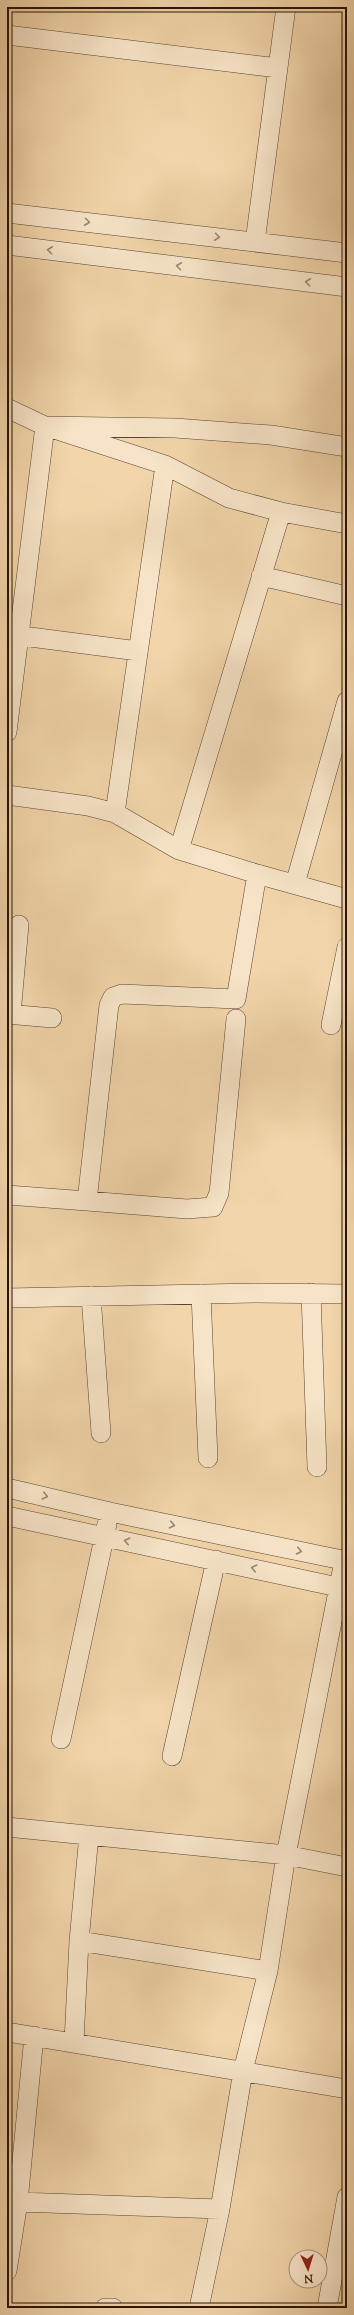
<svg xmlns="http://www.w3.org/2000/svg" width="354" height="2315" font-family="'Sorts Mill Goudy',serif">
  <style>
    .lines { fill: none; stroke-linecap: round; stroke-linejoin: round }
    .street-casing { stroke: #5a4430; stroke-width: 20 }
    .street { stroke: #f7e4c8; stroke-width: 19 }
    .oneway { stroke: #9a8671 }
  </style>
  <rect width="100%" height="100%" fill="#f2d5aa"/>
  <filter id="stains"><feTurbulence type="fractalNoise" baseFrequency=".005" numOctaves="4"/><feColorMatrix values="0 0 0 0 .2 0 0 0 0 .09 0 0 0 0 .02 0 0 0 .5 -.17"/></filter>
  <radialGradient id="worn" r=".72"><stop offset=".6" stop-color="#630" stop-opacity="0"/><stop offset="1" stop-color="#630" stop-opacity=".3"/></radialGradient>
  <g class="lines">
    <defs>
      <path id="street" d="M7 35 278 68
        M7 213 347 253
        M255 242 286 7
        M7 245 347 287
        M7 408 45 426 165 465 229 498 281 512 347 524
        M261 576 347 596
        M7 634 138 651
        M7 732 45 426 175 428 271 435 347 447
        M7 795 88 806 115 813 165 465
        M115 813 179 850
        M257 874 179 850 281 512
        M295 884 347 701
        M7 1014 52 1018
        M11 1014 19 925
        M331 1025 347 947
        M7 1195 87 1201 109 1005 113 997 122 994 236 999 257 874 347 899
        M87 1201 187 1209 213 1207 219 1193 236 1019
        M311 1293 317 1467
        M201 1294 208 1458
        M91 1296 101 1433
        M7 1298 255 1293 347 1294
        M7 1488 110 1512 347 1561
        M7 1516 347 1589
        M61 1739 107 1524
        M172 1756 216 1560
        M7 1827 286 1855 347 1867
        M79 1941 268 1971
        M7 2032 347 2089
        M74 2042 79 1941 89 1835
        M18 2202 220 2209
        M7 2271 18 2202 34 2036
        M105 2308H113
        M199 2308 220 2209 243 2071 268 1971 286 1855 344 1561
        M327 2308 347 2197"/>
    </defs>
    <use href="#street" class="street-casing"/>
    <use href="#street" class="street"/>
  </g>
  <defs><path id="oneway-chevron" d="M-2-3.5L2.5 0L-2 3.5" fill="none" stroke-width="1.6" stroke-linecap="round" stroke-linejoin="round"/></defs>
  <g class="oneway">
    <use href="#oneway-chevron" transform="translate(87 222) rotate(7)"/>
    <use href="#oneway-chevron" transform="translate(217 237) rotate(7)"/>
    <use href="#oneway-chevron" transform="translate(50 250) rotate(-173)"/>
    <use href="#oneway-chevron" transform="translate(179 266) rotate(-173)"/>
    <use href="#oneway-chevron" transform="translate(308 282) rotate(-173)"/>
    <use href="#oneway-chevron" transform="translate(45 1496) rotate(13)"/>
    <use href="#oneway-chevron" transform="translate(172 1525) rotate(12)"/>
    <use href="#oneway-chevron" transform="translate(127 1541) rotate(-168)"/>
    <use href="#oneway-chevron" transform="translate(299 1551) rotate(12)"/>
    <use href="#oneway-chevron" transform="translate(254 1568) rotate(-167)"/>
  </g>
  <rect width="354" height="2315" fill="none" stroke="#f2d5aa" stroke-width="24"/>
  <rect x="8" y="8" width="338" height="2299" fill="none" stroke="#281307" stroke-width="2"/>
  <rect x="12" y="12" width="330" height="2291" fill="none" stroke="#281307"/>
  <g transform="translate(308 2269) rotate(176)"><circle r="19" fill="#f7e4c8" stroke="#a4907b"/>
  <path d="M0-3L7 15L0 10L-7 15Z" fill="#8f2418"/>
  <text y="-6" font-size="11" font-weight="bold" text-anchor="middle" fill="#281307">N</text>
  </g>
  <rect width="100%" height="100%" filter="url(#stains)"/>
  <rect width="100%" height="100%" fill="url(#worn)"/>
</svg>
